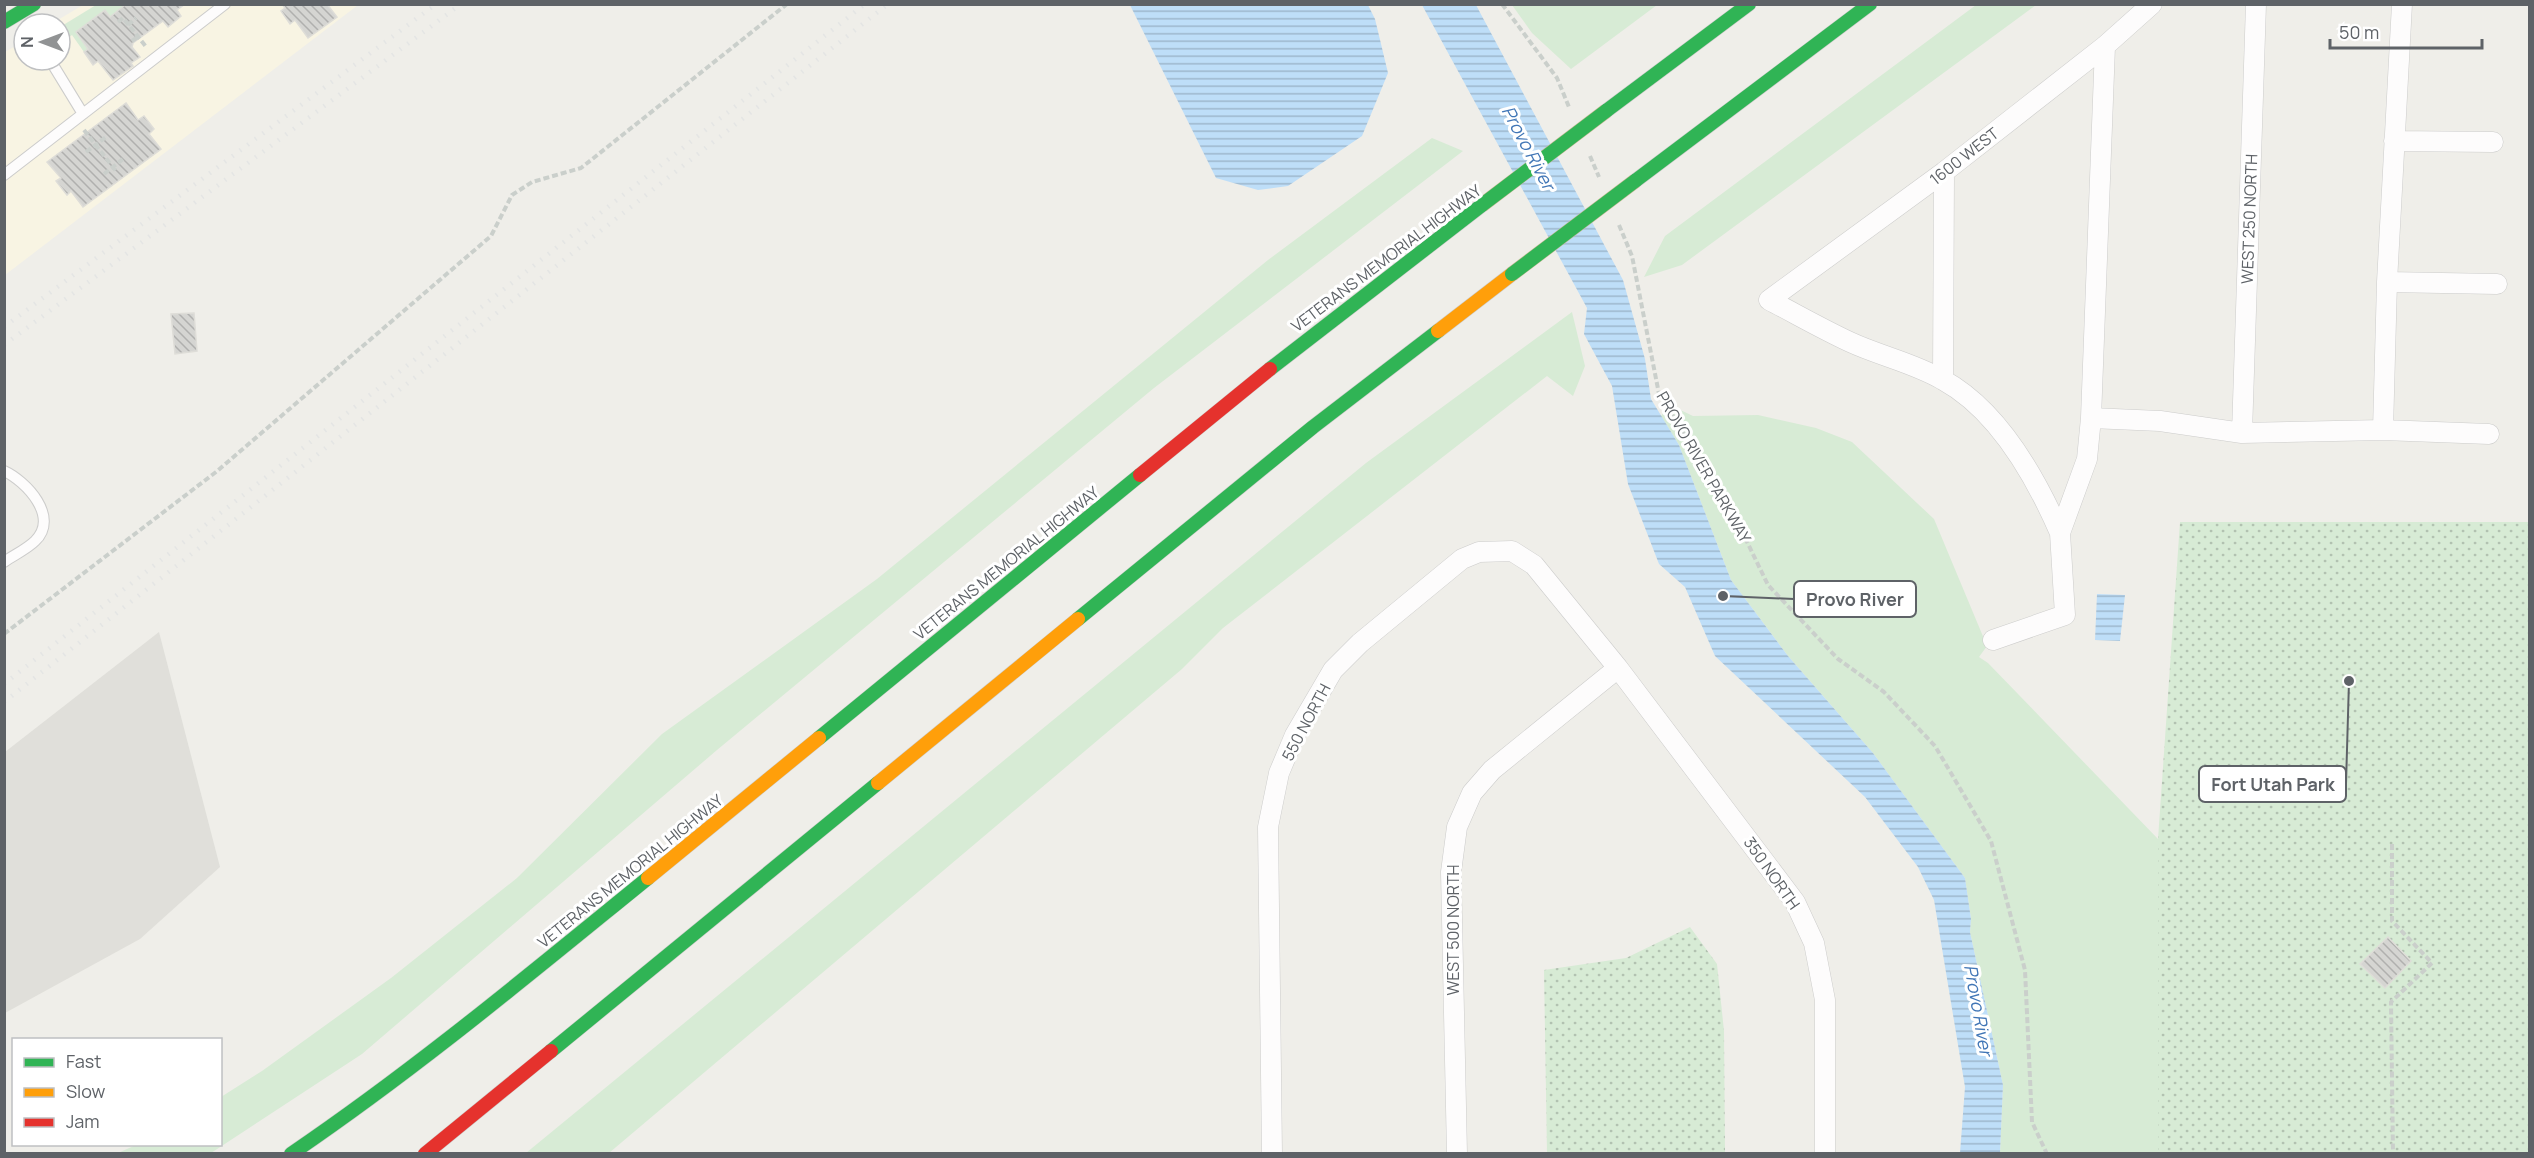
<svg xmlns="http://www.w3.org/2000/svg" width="2534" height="1158" font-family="Manrope,sans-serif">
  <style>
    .commercial { fill: #f8f4e3 }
    .industrial { fill: #e0dfda }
    .grass { fill: #d7ebd5 }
    .park { fill: url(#park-dots) }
    .water { fill: url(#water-rules) }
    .building { fill: url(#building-back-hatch); stroke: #deddd8; stroke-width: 1.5 }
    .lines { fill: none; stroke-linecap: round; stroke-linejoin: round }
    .lane-casing { stroke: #cccccb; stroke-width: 12 }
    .street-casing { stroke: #cccccb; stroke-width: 21 }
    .fast-casing { stroke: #cbcbc9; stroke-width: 15 }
    .slow-casing { stroke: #cbcbc9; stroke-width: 15 }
    .jam-casing { stroke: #cbcbc9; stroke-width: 15 }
    .path { stroke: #cacfcb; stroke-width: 4; stroke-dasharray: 6 3; stroke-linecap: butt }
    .lane { stroke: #fdfcfc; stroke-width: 10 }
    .street { stroke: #fdfcfc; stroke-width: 20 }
    .fast { stroke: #30b455; stroke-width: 14 }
    .slow { stroke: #ff9f0a; stroke-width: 14 }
    .jam { stroke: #e5322d; stroke-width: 14 }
    .rail { stroke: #e4e5e4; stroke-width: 4.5; stroke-dasharray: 1.5 8; stroke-linecap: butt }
    .fast-bridge-casing { stroke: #c7ba95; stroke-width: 15; stroke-linecap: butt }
    .fast-bridge { stroke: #30b455; stroke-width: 14 }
    .labels { text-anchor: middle; stroke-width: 6; stroke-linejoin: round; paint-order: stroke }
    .street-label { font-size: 16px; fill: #5e6267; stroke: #fff }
    .water-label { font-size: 18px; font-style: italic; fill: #4176b6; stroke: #fff }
    .leader { fill: none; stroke: #5e6267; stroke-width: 2 }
    .callout-dot { fill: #5e6267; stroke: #fff; stroke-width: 2 }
    .callout { fill: #fff; stroke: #5e6267; stroke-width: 2 }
    .callout-label { font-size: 18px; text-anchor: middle; font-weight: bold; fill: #5e6267 }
  </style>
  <defs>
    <pattern id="park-dots" width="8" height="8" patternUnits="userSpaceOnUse" patternTransform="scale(1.5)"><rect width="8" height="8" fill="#d7ebd5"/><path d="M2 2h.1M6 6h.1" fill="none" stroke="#b2c2b1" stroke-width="1.8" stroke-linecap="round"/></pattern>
    <pattern id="water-rules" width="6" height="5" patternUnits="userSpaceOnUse" patternTransform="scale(1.5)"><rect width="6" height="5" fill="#bedef8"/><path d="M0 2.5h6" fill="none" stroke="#9eb7cd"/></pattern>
    <pattern id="building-back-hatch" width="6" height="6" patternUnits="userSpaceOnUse" patternTransform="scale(1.5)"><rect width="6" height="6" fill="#d5d5d2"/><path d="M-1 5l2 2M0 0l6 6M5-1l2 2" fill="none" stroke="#b0b0ae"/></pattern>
  </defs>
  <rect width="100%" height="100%" fill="#efeee9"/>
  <path class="commercial" d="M83 5H358L5 275V52L24 41V60H60V24H51Z"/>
  <path class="industrial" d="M159 632 220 867 140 939 5 1013V752Z"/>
  <path class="grass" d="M96 5H126L113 21 105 11 76 32 88 49 84 52 72 35 60 44V27Z
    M1512 5H1657L1571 69 1532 33Z
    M1976 5H2036L1682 265 1644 277 1665 236Z
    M1432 138 1463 151 1154 388 717 750 362 1054 211 1153H118L136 1145 220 1144 221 1097 262 1071 391 978 517 878 662 734 877 579 1268 260Z
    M1572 312 1585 366 1573 396 1547 376 1223 628 1182 669 609 1153H526L1366 463Z
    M1670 405 1693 416 1758 415 1816 428 1852 442 1934 519 1987 646 1979 657 1988 663 2158 839V1153H2000L2003 1085 1970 932 1971 919 1965 878 1873 753 1788 656 1731 580 1679 445 1661 416Z"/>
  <path class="park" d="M2180 522H2529V1153L2158 1154V839Z
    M1690 927 1717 964 1724 1031 1725 1153H1547L1544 970 1626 958Z"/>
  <path class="water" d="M1130 5H1368L1375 19 1388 73 1362 136 1288 186 1258 190 1216 178Z
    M1422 5H1476L1623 280 1645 359 1651 399 1679 445 1731 580 1788 656 1873 753 1965 878 1971 919 1970 932 2003 1085 2000 1153H1960L1965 1087 1934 900 1918 867 1865 797 1715 656 1685 587 1659 564 1628 484 1612 386 1584 334 1587 308Z
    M2097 594 2125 595 2120 641 2095 640Z"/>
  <path class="building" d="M126 4H185L177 10 181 16 168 27 163 21 133 43 132 47 140 57 131 63 133 66 113 80 98 61 93 65 84 52 88 49 76 32 105 10 110 17Z
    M282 4H327L337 17 308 38 295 20 290 24 281 11 285 8Z
    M126 103 138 120 144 116 154 129 149 134 161 149 83 207 71 191 67 195 56 181 61 178 47 162Z
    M194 313 197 351 175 354 171 314Z
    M2388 937 2411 961 2385 988 2360 964Z"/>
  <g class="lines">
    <defs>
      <path id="lane" d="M50 60 83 114
        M4 175 225 4
        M4 471C26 481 60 517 35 541 27 549 14 555 4 562"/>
      <path id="street" d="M2394 141 2493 142
        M2387 282 2497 284
        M1943 380 1944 172
        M2091 418 2160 421 2242 433 2383 430 2489 434
        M2383 430 2387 282 2402 4
        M2242 433 2256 4
        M2060 533C2036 478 1998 410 1943 380 1914 363 1880 356 1850 342 1822 329 1796 314 1769 300L1944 172 2105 46 2152 4
        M1993 640 2065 615 2060 533 2087 459 2091 418 2105 46
        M1272 1154 1268 827 1279 773 1295 735 1333 670 1360 643 1462 559 1479 552 1512 551 1534 565 1618 668 1795 902 1814 943 1825 1000V1154
        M1457 1154 1451 872 1457 827 1472 793 1492 770 1618 668"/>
      <path id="fast" d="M4 22 34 4
        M1606 111 1749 4
        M1635 181 1870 4
        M1270 369 1482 205
        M1078 619 1313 427 1438 331
        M819 738 1140 475
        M551 1051 878 783
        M291 1154C416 1069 531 973 648 878"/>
      <path id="slow" d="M1438 331 1512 274
        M878 783 1078 619
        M648 878 819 738"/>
      <path id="jam" d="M1140 475 1270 369
        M425 1154 551 1051"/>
    </defs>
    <use href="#lane" class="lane-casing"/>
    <use href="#street" class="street-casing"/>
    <use href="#fast" class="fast-casing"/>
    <use href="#slow" class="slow-casing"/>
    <use href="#jam" class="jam-casing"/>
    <path class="path" d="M1502 4 1557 78 1569 107
      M327 5V4
      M118 22 123 18 147 48
      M128 25 136 18
      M132 41 138 37
      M84 130 116 171
      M86 152 106 137
      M1590 156 1599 177
      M104 174 123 159
      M1619 225 1632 256 1659 394 1732 511 1768 585 1838 659 1884 692 1935 746 1991 841 2025 970 2032 1122 2047 1154
      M4 634 216 472 491 236 512 195 532 182 581 168 787 4
      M2392 844V921L2432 963 2391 1002 2393 1154"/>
    <use href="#lane" class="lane"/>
    <use href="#street" class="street"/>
    <use href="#fast" class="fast"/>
    <use href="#slow" class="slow"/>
    <use href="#jam" class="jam"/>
    <path class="rail" d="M4 327 436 4
      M4 345 461 4
      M4 684 865 4
      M4 702 888 4"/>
    <defs>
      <path id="fast-bridge" d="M1482 205 1606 111
        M1512 274 1635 181"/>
    </defs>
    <use href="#fast-bridge" class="fast-bridge-casing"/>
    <use href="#fast-bridge" class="fast-bridge"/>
  </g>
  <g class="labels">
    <g class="street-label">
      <text transform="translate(1964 156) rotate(-38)" y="6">1600 WEST</text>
      <text transform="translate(2249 219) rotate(-88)" y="6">WEST 250 NORTH</text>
      <text transform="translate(1386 258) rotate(-37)" y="6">VETERANS MEMORIAL HIGHWAY</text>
      <text transform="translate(1704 467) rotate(60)" y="6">PROVO RIVER PARKWAY</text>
      <text transform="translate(1006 563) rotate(-39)" y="6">VETERANS MEMORIAL HIGHWAY</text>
      <text transform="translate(1306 722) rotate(-62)" y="6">550 NORTH</text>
      <text transform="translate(630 871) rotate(-39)" y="6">VETERANS MEMORIAL HIGHWAY</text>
      <text transform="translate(1772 873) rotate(55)" y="6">350 NORTH</text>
      <text transform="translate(1453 930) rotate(-90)" y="6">WEST 500 NORTH</text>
    </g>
    <g class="water-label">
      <text transform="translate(1528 148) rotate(62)" y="6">Provo River</text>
      <text transform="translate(1978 1010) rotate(80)" y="6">Provo River</text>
    </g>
  </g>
  <path class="leader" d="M1723 596L1794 599M2349 681L2346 784"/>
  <g class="callout-dot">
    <circle cx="1723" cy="596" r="6"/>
    <circle cx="2349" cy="681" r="6"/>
  </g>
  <g class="callout">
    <rect x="1794" y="581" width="122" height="36" rx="6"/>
    <rect x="2199" y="766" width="147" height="36" rx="6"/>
  </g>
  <g class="callout-label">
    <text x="1855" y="606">Provo River</text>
    <text x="2273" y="791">Fort Utah Park</text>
  </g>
  <rect width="2534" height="1158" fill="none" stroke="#5e6267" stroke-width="12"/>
  <rect x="12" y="1038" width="210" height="108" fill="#ffffff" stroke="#bfc0c2" stroke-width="1.5"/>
  <rect x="24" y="1058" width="30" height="9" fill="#30b455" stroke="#bfc0c2" stroke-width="1.5"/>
  <text x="66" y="1068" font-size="18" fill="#5e6267">Fast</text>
  <rect x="24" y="1088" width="30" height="9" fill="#ff9f0a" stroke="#bfc0c2" stroke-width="1.5"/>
  <text x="66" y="1098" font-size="18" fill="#5e6267">Slow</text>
  <rect x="24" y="1118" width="30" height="9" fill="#e5322d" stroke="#bfc0c2" stroke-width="1.5"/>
  <text x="66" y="1128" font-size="18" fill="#5e6267">Jam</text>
  <g transform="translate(42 42) rotate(270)"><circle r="28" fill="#ffffff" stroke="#bfc0c2" stroke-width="1.5"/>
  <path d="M0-4.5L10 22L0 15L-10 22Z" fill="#919394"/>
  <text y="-9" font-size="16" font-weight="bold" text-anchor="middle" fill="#5e6267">N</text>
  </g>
  <path d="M2330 39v9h152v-9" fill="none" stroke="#5e6267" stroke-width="3"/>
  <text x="2339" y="39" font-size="18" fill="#5e6267" stroke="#ffffff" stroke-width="4.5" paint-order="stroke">50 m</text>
</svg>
